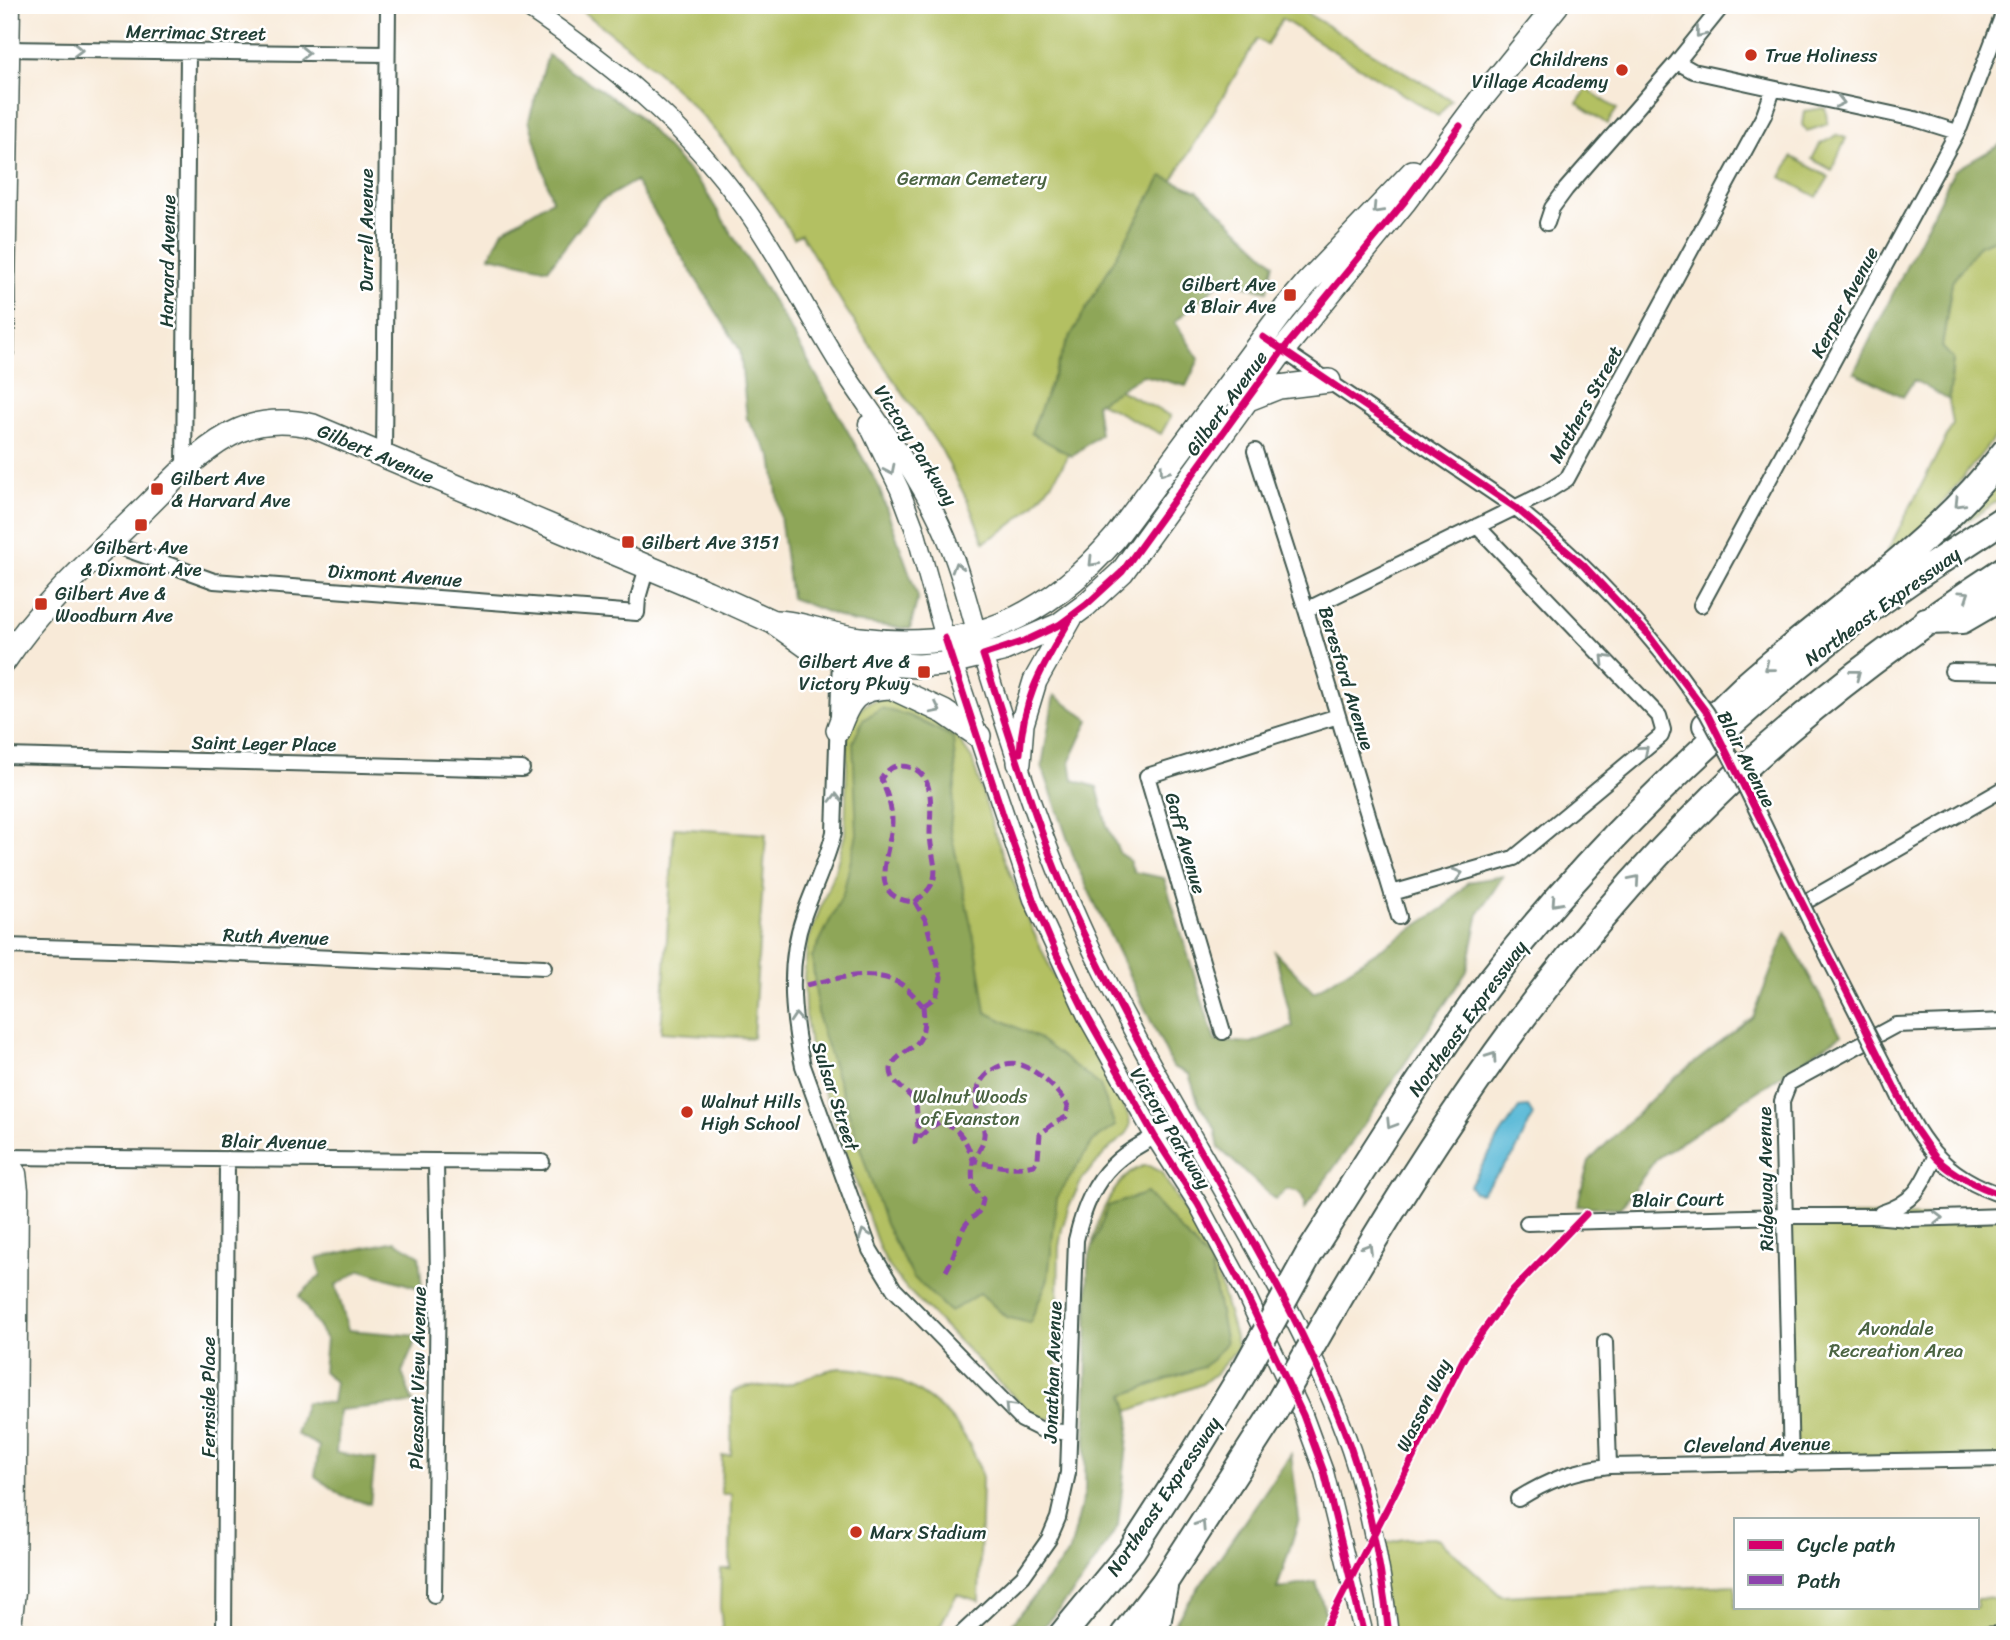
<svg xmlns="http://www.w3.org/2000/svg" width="2010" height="1640" font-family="Sriracha,sans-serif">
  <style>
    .green { fill: #b3c062; stroke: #697e4b; stroke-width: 2 }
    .forest { fill: #8ea658; stroke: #567246; stroke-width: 2 }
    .water { fill: #57b8d6; stroke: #3b7a85; stroke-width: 2 }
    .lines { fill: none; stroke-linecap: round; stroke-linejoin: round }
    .minor-casing { stroke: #40574d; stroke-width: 18 }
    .tertiary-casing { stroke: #40574d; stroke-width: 21 }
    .primary-casing { stroke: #40574d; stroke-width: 26 }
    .motorway-casing { stroke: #40574d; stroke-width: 30 }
    .minor { stroke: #fff; stroke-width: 14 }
    .tertiary { stroke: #fff; stroke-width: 18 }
    .primary { stroke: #fff; stroke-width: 23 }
    .motorway { stroke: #fff; stroke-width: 26 }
    .minor-bridge-casing { stroke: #40574d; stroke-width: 18; stroke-linecap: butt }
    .motorway-bridge-casing { stroke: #40574d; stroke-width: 30; stroke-linecap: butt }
    .minor-bridge { stroke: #fff; stroke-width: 14 }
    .motorway-bridge { stroke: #fff; stroke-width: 26 }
    .quiet { stroke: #8e44ad; stroke-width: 5; stroke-dasharray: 10 5; stroke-linecap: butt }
    .cycleway-casing { stroke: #fff; stroke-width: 11 }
    .cycleway { stroke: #d6006c; stroke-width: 7 }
    .oneway { stroke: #8f9e9a }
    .poi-dot { fill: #c8321e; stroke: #fff; stroke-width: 2.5 }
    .labels { text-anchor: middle; stroke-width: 5; stroke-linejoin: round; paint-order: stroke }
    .street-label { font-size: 19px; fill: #1f3d34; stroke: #fff }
    .poi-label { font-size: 19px; fill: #1f3d34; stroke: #fff; text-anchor: start }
    .park-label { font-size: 19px; fill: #4b6442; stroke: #fff }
  </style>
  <rect width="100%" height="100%" fill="#fff"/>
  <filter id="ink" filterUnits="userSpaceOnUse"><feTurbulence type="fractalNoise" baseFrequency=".0143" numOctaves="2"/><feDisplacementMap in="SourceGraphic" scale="14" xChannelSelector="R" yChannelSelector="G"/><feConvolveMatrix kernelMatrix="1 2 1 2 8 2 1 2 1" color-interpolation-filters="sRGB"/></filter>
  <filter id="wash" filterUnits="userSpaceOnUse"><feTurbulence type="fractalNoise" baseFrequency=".00686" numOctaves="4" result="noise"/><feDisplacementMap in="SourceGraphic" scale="28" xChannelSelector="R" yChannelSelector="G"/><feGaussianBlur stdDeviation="1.57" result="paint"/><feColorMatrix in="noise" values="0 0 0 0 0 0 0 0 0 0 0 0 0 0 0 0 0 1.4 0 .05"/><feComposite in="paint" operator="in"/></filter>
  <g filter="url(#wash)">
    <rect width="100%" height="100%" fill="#f8ead8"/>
    <path class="green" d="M573 5H1293L1451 100 1438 116 1282 19 1267 45 1257 39 1096 309 1107 384 1171 416 1161 434 1097 401C1066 460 1047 509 984 542L968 502 942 451 845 308 801 234 794 238C732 140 668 71 573 5Z
      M1587 89 1617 109 1607 124 1577 103Z
      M1825 108 1828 124 1807 131 1802 125 1804 111Z
      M1837 135 1846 138 1832 170 1812 159 1820 144Z
      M1792 157 1829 177 1817 197 1781 177Z
      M2005 235V424L1920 532 1886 554 1953 424 1949 401 1953 359 1942 347 1952 282 1979 245Z
      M2005 461V496L1943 537Z
      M887 698 941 722 952 730 972 759 995 834 1033 931 1074 1019 1129 1116 1130 1126 1127 1133 1108 1150 1083 1178 1069 1206 1062 1229 1059 1247 1056 1415 1050 1419 1033 1416 907 1289 888 1265 879 1247 811 1055 805 1009 804 976 808 941 837 864 845 834 848 727H853C856 706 869 700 887 698Z
      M674 828 766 834 753 1038 661 1032Z
      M1143 1166H1150L1161 1172 1213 1259 1238 1348 1216 1373 1202 1384 1088 1426 1093 1242C1098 1215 1116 1176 1143 1166Z
      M1784 1216H2005V1459L1791 1464Z
      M840 1368C905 1369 967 1414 982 1478L979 1601 957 1594 935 1635H723L720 1607 721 1569H730L731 1494H721L722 1456 731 1455 732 1393C749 1380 762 1389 781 1386 801 1383 816 1370 840 1368Z
      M1438 1538 1501 1596 1735 1585V1607H1977V1599L2005 1598V1635H1389L1376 1546 1403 1539Z"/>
    <path class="forest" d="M548 55 635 113 703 187 790 329 878 485 918 597 910 629 853 622 791 598 772 457 747 419 740 350 635 181 599 202 548 269 490 256 503 230 552 200 529 120Z
      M2005 142V235L1979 245 1952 282 1942 347 1953 359 1949 400 1914 380 1903 397 1854 372 1954 171Z
      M1162 176 1198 191 1274 263 1267 291 1222 280 1175 322 1199 359 1186 386 1143 375 1096 404 1100 434 1072 456 1031 433 1066 344Z
      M1054 695 1089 720 1070 761 1073 780 1097 787 1107 826 1120 854 1129 860 1134 872 1164 878 1215 1041 1251 1043 1293 1027 1275 952 1314 992 1444 908 1468 882 1503 876 1479 913 1467 971 1346 1151 1304 1209V1200L1300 1192 1287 1189 1275 1200 1219 1148 1215 1128 1198 1102 1189 1074 1173 1067 1077 866 1042 766Z
      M881 708 910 716 953 737 956 777 950 828 977 953 986 1012 1038 1038 1100 1085 1115 1126 1094 1140 1057 1197 1048 1279 1030 1323 1006 1317 980 1293 950 1312 913 1277 885 1224 819 1022 812 957 843 894 857 834 853 742 863 720Z
      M1786 933 1841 1035 1656 1159 1620 1208 1577 1206 1589 1161 1666 1085 1753 1017Z
      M1147 1193 1210 1262 1226 1343 1212 1360 1202 1367 1124 1395 1130 1418 1118 1526 1079 1586 1036 1635H1003L1070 1551 1085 1491 1088 1260 1108 1206Z
      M395 1241 419 1255 422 1289 361 1270 336 1285 348 1330 418 1336 402 1372 413 1403 339 1410 336 1453 375 1459 370 1504 342 1496 315 1476 319 1446 296 1434 306 1402 332 1403 335 1382 323 1371 326 1339 299 1296 321 1275 317 1258Z
      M1291 1454 1299 1519 1277 1589 1316 1582 1332 1635H1166Z"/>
    <path class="water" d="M1528 1107 1533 1115 1514 1155 1481 1193 1474 1192 1470 1186 1501 1134 1519 1108Z"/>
  </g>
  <g filter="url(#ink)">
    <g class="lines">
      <defs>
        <path id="minor" d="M5 49 387 54
          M1677 62 1693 71 1915 119 1957 132
          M1547 223 1552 208 1566 189 1677 62 1723 5
          M1278 347 1516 508C1577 556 1630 611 1678 673
          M1255 451 1306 610 1399 917
          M384 456 388 5
          M184 470 188 52
          M109 543 214 581 637 613 638 598 647 567
          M1701 605 1960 127 2005 9
          M1306 610 1545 493 1567 479 1764 115 1773 90
          M840 657 834 832C827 861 814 887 804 915 787 962 792 1018 803 1066L870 1250 894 1289 1022 1420 1040 1429 1069 1433
          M1952 671 2005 672
          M5 756 522 769
          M1392 893 1514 858 1661 736 1663 730 1659 716 1477 526
          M1807 901 2005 788
          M5 946 149 950 544 967
          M1223 1032 1147 776 1338 716
          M1891 1079C1918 1138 1939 1176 2005 1196
          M5 1157 542 1162
          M1881 1213C1914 1203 1921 1187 1935 1157
          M1527 1223 1784 1216H1872L1909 1219 2005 1216
          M1605 1342 1609 1466
          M1791 1464 1782 1101 1789 1083 1896 1025 2005 1021
          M1518 1499C1547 1481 1574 1470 1609 1466L2005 1459
          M434 1595 438 1280 436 1162
          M224 1635 227 1159
          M960 1635 1023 1576 1049 1539 1058 1518 1068 1473 1076 1240C1093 1168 1120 1152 1184 1123
          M1983 1635 2005 1634"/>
        <path id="tertiary" d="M524 5C610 63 684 122 745 208 782 259 809 317 843 370 881 427 925 482 950 547 964 582 972 619 983 655 1015 757 1048 860 1095 956 1133 1035 1178 1112 1222 1188 1270 1272 1319 1358 1351 1450 1371 1509 1382 1573 1389 1635
          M5 351 11 5
          M868 424 900 490 915 530 945 638 1033 899 1087 1016 1155 1137 1198 1204 1241 1284 1303 1415 1324 1472 1364 1635
          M5 1155 17 1173 19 1190 16 1592 11 1635"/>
        <path id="primary" d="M1246 400 1279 387 1329 381
          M776 622C805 623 831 636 860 639 967 653 1045 620 1115 538L1285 309 1307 283 1413 172
          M5 660C42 604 94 558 142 511 172 482 201 447 240 430 264 420 287 420 313 426L707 592 773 622 808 647 849 660 881 664 919 666 942 664 1002 650 1059 625 1086 605 1122 572 1283 350 1405 201 1481 99 1557 5
          M848 667 944 712 979 736
          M838 730C849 699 856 688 890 687
          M1019 763 1022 724 1035 681 1071 617"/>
        <path id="motorway" d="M1926 621 1962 620 2005 595
          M1706 725C1720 711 1734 697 1748 684 1834 608 1935 545 2005 452
          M1309 1254C1368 1162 1425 1068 1491 980 1586 856 1712 733 1835 636 1889 593 1947 556 2005 518
          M1334 1307C1447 1112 1576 925 1741 771 1823 695 1912 630 2005 569
          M1062 1635 1132 1550 1195 1452 1245 1370
          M1124 1635 1164 1583 1269 1420
          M1149 1635 1157 1624 1164 1587"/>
      </defs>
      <use href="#minor" class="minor-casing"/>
      <use href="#tertiary" class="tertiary-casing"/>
      <use href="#primary" class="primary-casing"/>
      <use href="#motorway" class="motorway-casing"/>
      <use href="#minor" class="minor"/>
      <use href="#tertiary" class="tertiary"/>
      <use href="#primary" class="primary"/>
      <use href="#motorway" class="motorway"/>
      <defs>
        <path id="minor-bridge" d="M1678 673 1707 713 1734 763 1812 925 1891 1079"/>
        <path id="motorway-bridge" d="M1245 1370 1309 1254
          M1269 1420 1334 1307"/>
      </defs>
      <use href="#minor-bridge" class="minor-bridge-casing"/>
      <use href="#motorway-bridge" class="motorway-bridge-casing"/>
      <use href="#minor-bridge" class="minor-bridge"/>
      <use href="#motorway-bridge" class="motorway-bridge"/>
      <path class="quiet" d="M915 902C947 878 931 865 930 833 930 810 938 768 902 766 892 765 886 771 881 779 887 793 892 807 892 822 891 854 864 898 915 902L926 921 941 978 936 997 923 1006
        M806 985C835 979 870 968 899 983 908 988 916 998 923 1006
        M923 1006C924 1017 925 1028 920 1039 913 1052 883 1058 893 1078 898 1087 910 1094 916 1103L918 1127 915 1142 929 1128 940 1122C960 1127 967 1142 973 1160
        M946 1271C954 1257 957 1242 964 1227 971 1215 981 1217 983 1199 970 1188 972 1175 973 1160 992 1166 1015 1170 1034 1165L1038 1158 1040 1134 1053 1124 1066 1117 1068 1106C1057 1089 1038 1070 1018 1064 1009 1062 1000 1065 992 1070 977 1079 974 1097 978 1114 980 1121 985 1127 984 1135 983 1144 979 1152 973 1160"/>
      <defs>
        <path id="cycleway" d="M1263 337 1516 508 1583 565 1647 633 1707 713 1916 1130C1923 1139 1929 1150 1936 1158 1954 1176 1981 1188 2005 1196
          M945 638 1005 821 1033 899 1056 953 1087 1016 1155 1137 1198 1204 1241 1284 1303 1415 1324 1472 1364 1635
          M1020 753C1023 695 1043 666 1071 618
          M1322 1635 1465 1356 1512 1291 1586 1214
          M1389 1635C1382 1572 1371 1506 1350 1446 1294 1293 1200 1158 1124 1014 1098 965 1073 915 1053 863 1027 795 1006 724 983 655L1025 641 1059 625 1086 605 1122 572 1283 350 1405 201 1460 126"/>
      </defs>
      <use href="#cycleway" class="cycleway-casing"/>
      <use href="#cycleway" class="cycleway"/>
    </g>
    <defs><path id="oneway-chevron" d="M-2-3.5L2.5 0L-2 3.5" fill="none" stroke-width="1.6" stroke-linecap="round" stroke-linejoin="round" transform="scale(1.75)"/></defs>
    <g class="oneway">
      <use href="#oneway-chevron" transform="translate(1700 33) rotate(129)"/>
      <use href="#oneway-chevron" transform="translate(78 50) rotate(1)"/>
      <use href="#oneway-chevron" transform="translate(305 53) rotate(1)"/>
      <use href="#oneway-chevron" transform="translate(1840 102) rotate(13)"/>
      <use href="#oneway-chevron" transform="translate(1377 209) rotate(133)"/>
      <use href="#oneway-chevron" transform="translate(890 470) rotate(64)"/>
      <use href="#oneway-chevron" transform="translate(1164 471) rotate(126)"/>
      <use href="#oneway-chevron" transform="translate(1959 503) rotate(134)"/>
      <use href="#oneway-chevron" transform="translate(1093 562) rotate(134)"/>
      <use href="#oneway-chevron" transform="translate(957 567) rotate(-107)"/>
      <use href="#oneway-chevron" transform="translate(1965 595) rotate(-34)"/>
      <use href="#oneway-chevron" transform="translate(1605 659) rotate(-134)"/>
      <use href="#oneway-chevron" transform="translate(1769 667) rotate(141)"/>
      <use href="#oneway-chevron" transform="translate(1856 674) rotate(-38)"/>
      <use href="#oneway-chevron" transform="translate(936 709) rotate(26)"/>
      <use href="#oneway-chevron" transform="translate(1644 750) rotate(-40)"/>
      <use href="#oneway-chevron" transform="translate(836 798) rotate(-90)"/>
      <use href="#oneway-chevron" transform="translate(1458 874) rotate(-16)"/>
      <use href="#oneway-chevron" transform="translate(1635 880) rotate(-49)"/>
      <use href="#oneway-chevron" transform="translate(1556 902) rotate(132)"/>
      <use href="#oneway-chevron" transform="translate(796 1018) rotate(-94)"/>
      <use href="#oneway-chevron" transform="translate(1492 1057) rotate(-55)"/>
      <use href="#oneway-chevron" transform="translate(1391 1124) rotate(122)"/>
      <use href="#oneway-chevron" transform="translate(1938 1218) rotate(-1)"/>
      <use href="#oneway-chevron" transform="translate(864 1234) rotate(-110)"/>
      <use href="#oneway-chevron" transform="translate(1368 1248) rotate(-59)"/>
      <use href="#oneway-chevron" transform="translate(1009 1407) rotate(-134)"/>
      <use href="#oneway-chevron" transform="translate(1201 1525) rotate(-57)"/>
    </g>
  </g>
  <g class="poi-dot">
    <circle cx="1751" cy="55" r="7"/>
    <circle cx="1622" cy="70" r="7"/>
    <rect x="1283" y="288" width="14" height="14" rx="3.5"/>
    <rect x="150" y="482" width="14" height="14" rx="3.5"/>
    <rect x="134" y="518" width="14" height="14" rx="3.5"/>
    <rect x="621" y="535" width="14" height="14" rx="3.5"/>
    <rect x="34" y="597" width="14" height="14" rx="3.5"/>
    <rect x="917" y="665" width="14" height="14" rx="3.5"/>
    <circle cx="687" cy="1112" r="7"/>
    <circle cx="856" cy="1532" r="7"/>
  </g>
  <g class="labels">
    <g class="street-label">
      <text transform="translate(196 32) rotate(1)" y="7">Merrimac Street</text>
      <text transform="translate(366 230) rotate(-90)" y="7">Durrell Avenue</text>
      <text transform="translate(167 261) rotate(-89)" y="7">Harvard Avenue</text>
      <text transform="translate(1844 302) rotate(-62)" y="7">Kerper Avenue</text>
      <text transform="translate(1226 403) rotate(-54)" y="7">Gilbert Avenue</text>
      <text transform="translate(1585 404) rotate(-61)" y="7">Mathers Street</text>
      <text transform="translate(916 445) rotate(58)" y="7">Victory Parkway</text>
      <text transform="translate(376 453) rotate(23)" y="7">Gilbert Avenue</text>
      <text transform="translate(395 575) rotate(4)" y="7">Dixmont Avenue</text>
      <text transform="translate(1882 606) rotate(-36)" y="7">Northeast Expressway</text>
      <text transform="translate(1347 678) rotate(73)" y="7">Beresford Avenue</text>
      <text transform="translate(264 743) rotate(1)" y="7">Saint Leger Place</text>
      <text transform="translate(1747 759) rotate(63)" y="7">Blair Avenue</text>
      <text transform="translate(1186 843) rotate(74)" y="7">Gaff Avenue</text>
      <text transform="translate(276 936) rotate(2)" y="7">Ruth Avenue</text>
      <text transform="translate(1467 1018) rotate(-54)" y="7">Northeast Expressway</text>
      <text transform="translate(836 1096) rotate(72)" y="7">Sulsar Street</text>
      <text transform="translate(1171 1128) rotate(59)" y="7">Victory Parkway</text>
      <text transform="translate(274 1141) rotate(1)" y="7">Blair Avenue</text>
      <text transform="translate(1765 1179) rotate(-91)" y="7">Ridgeway Avenue</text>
      <text transform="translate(1678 1199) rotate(-1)" y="7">Blair Court</text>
      <text transform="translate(1052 1372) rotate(-88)" y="7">Jonathan Avenue</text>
      <text transform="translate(417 1378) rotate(-89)" y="7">Pleasant View Avenue</text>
      <text transform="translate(208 1397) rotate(-90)" y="7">Fernside Place</text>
      <text transform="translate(1423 1405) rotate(-64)" y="7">Wasson Way</text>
      <text transform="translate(1757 1444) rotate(-1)" y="7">Cleveland Avenue</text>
      <text transform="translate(1163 1496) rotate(-56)" y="7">Northeast Expressway</text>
    </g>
    <g class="poi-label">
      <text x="1765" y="62">True Holiness</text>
      <text x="1608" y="66" text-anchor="end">Childrens<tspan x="1608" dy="22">Village Academy</tspan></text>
      <text x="1276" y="291" text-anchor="end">Gilbert Ave<tspan x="1276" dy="22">&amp; Blair Ave</tspan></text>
      <text x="171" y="485">Gilbert Ave<tspan x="171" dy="22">&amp; Harvard Ave</tspan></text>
      <text x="642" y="549">Gilbert Ave 3151</text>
      <text x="141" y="554" text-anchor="middle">Gilbert Ave<tspan x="141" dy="22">&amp; Dixmont Ave</tspan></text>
      <text x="55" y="600">Gilbert Ave &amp;<tspan x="55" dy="22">Woodburn Ave</tspan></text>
      <text x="910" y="668" text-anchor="end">Gilbert Ave &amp;<tspan x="910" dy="22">Victory Pkwy</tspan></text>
      <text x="701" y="1108">Walnut Hills<tspan x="701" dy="22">High School</tspan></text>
      <text x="870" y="1539">Marx Stadium</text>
    </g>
    <g class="park-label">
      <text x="972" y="185">German Cemetery</text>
      <text x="970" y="1103">Walnut Woods<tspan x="970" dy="22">of Evanston</tspan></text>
      <text x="1896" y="1335">Avondale<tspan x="1896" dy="22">Recreation Area</tspan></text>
    </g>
  </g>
  <rect width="2010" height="1640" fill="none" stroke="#fff" stroke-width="28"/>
  <rect x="1734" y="1518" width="245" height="91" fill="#ffffff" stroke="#a5b1ae" stroke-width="2"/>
  <rect x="1748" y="1540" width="35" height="10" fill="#d6006c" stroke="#a5b1ae" stroke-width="2"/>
  <text x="1797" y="1552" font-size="21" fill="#1f3d34">Cycle path</text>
  <rect x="1748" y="1575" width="35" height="10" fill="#8e44ad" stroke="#a5b1ae" stroke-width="2"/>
  <text x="1797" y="1588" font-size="21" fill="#1f3d34">Path</text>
</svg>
